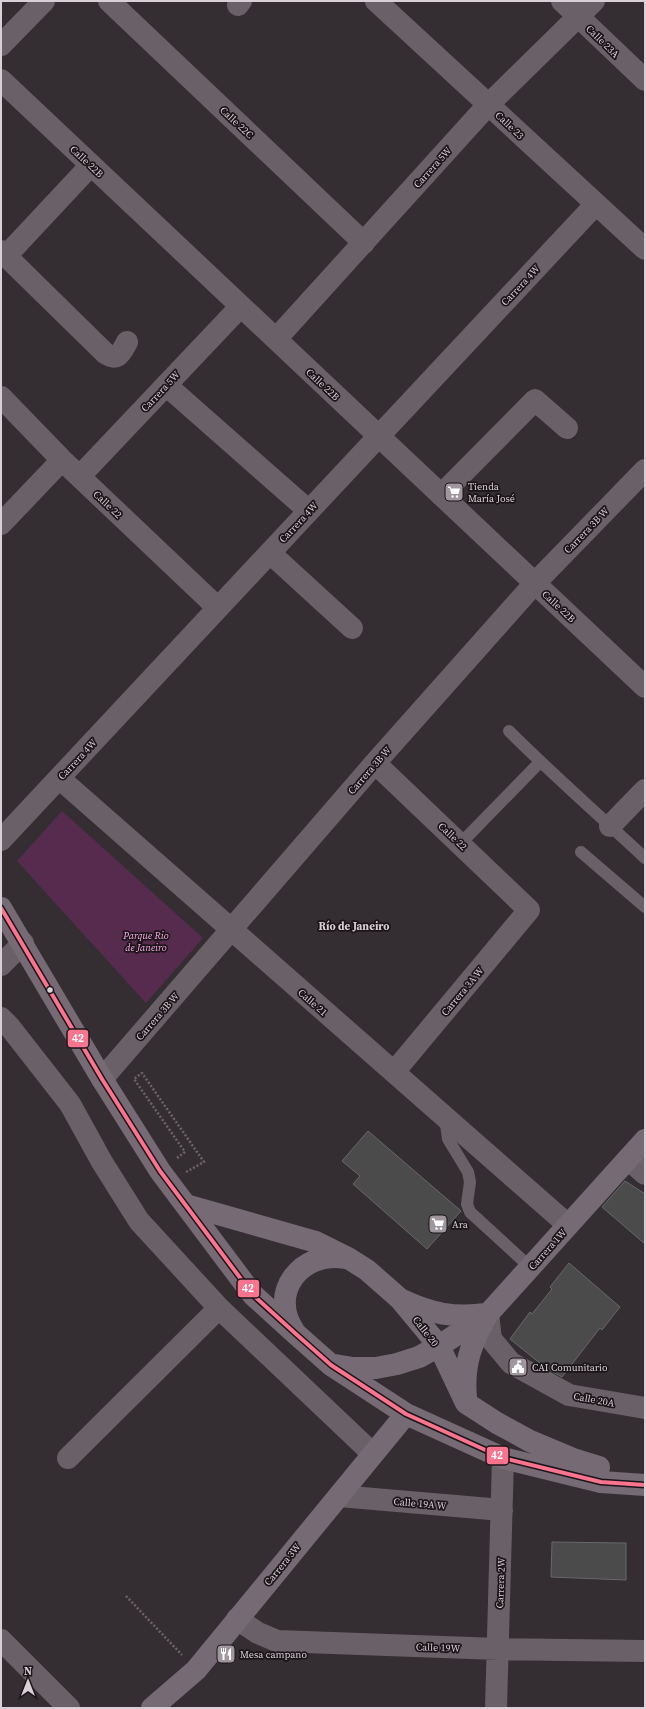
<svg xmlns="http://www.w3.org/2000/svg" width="646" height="1709" font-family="'Source Serif 4',serif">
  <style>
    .green { fill: #562b4d }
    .building { fill: #4b4b4c; stroke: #676868 }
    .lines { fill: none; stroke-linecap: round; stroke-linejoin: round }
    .path { stroke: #6c646a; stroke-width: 2.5; stroke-dasharray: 2 2; stroke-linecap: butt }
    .lane { stroke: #6a6067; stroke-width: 12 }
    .street { stroke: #6a6067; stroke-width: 22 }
    .secondary { stroke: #766a74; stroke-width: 22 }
    .bus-1-casing { stroke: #1b1519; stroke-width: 7 }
    .bus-1 { stroke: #fc738d; stroke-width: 4 }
    .bus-dot { fill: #d8d0d6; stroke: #1b1519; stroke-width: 1.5 }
    .labels { text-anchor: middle; stroke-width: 3.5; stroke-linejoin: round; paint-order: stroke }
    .street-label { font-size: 10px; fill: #d8d0d6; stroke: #1b1519 }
    .poi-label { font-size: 10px; fill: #d8d0d6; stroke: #1b1519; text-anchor: start }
    .park-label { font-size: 10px; font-style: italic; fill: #f9aee8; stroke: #1b1519 }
    .neighbourhood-label { font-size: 11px; font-weight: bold; fill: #d8d0d6; stroke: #1b1519 }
    .line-badge { stroke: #1b1519; stroke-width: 1.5 }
    .badge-label { font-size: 11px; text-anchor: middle; font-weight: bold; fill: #fff }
  </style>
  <rect width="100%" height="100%" fill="#342e33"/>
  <path class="green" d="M62 811 203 938 146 1003 17 861Z"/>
  <path class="building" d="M368 1131 461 1211 427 1249 353 1184 360 1176 342 1161Z
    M625 1181 645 1194V1244L602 1207Z
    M569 1263 620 1307 602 1330 600 1328 562 1377 546 1368 510 1339 530 1312 532 1314 552 1289 550 1287Z
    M552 1542 626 1543V1580L551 1577Z"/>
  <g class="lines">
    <path class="path" d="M177 1158 185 1152 134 1079 142 1073 204 1162 186 1172
      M126 1596 182 1655"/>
    <path class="lane" d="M509 731C553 775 600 816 645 858
      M461 843 540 762
      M581 852 645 907
      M445 1117 448 1139 468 1172 470 1182 467 1204 470 1212 530 1267"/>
    <path class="street" d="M109 1 364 243
      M376 1 645 249
      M562 1 645 80
      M238 5 241 1
      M1 45 44 1
      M1 80 645 687
      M1 251 105 353C118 362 121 353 127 342
      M6 256 91 165
      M276 339 488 105 594 1
      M166 385 309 511
      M1 397 62 460 218 608
      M80 476 241 306
      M441 495 535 400 567 428
      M1 524 62 460
      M270 553 352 628
      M375 763 529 910 394 1072
      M59 778 568 1225
      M610 826 645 790
      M1 840 596 204
      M1 965 23 943
      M1 1018 9 1026 70 1104 102 1162 139 1221 219 1308 373 1454
      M102 1079 375 763 535 583 645 470
      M628 1159 645 1174
      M488 1314 491 1339 511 1363 569 1395 645 1408
      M68 1458 219 1308
      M339 1496 502 1510
      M237 1619 258 1633 277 1641 498 1649 645 1651
      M1 1640 69 1708
      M496 1708 503 1458"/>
    <path class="secondary" d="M1 908 102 1079 160 1171 253 1295 296 1334 331 1365 406 1414 503 1458 601 1482 645 1485
      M186 1205 316 1242 348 1258 367 1270 400 1299 439 1346 466 1403 497 1423 530 1441 573 1459 599 1467
      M402 1300C432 1314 453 1318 487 1314
      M294 1331C268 1293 301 1250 345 1258
      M335 1365 353 1368H376L397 1364 419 1357 439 1346 488 1314 645 1140
      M466 1398C463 1365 471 1343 487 1315
      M152 1708 196 1670 406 1414"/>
    <defs>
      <path id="bus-1" d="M1 908 102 1079 160 1171 253 1295 296 1334 331 1365 406 1414 503 1458 601 1482 645 1485"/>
    </defs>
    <use href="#bus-1" class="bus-1-casing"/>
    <use href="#bus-1" class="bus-1"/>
  </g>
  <defs>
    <symbol id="supermarket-square" viewBox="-11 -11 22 22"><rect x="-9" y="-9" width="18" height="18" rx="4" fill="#9f979d" stroke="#1b1519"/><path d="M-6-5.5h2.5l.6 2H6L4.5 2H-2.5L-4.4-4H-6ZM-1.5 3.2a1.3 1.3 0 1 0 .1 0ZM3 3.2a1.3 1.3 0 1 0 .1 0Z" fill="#fff"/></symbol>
    <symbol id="civic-square" viewBox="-11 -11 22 22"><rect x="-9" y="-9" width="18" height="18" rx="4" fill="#9f979d" stroke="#1b1519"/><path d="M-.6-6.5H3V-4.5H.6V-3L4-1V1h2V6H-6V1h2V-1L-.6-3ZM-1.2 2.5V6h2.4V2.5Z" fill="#fff"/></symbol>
    <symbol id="restaurant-square" viewBox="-11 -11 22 22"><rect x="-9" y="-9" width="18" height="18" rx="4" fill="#9f979d" stroke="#1b1519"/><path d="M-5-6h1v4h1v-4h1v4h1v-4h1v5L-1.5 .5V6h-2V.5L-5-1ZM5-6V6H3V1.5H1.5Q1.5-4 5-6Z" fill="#fff"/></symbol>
  </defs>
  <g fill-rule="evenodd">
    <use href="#supermarket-square" x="443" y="481" width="22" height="22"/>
    <use href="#supermarket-square" x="427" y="1213" width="22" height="22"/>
    <use href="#civic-square" x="507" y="1356" width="22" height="22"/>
    <use href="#restaurant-square" x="215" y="1643" width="22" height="22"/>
  </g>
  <circle class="bus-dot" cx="50" cy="990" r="3.5"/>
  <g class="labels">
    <g class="street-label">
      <text transform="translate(603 41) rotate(44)" y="4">Calle 23A</text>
      <text transform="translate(237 122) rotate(43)" y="4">Calle 22C</text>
      <text transform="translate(510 125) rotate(43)" y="4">Calle 23</text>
      <text transform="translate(87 161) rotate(43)" y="4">Calle 22B</text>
      <text transform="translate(432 167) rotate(-48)" y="4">Carrera 5W</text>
      <text transform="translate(520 285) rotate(-47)" y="4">Carrera 4W</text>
      <text transform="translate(323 384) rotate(43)" y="4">Calle 22B</text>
      <text transform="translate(160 391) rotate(-47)" y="4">Carrera 5W</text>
      <text transform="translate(108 504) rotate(43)" y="4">Calle 22</text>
      <text transform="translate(298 522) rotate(-47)" y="4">Carrera 4W</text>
      <text transform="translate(586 530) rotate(-46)" y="4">Carrera 3B W</text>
      <text transform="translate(559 606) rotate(43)" y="4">Calle 22B</text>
      <text transform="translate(77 759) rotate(-47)" y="4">Carrera 4W</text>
      <text transform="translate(369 770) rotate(-49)" y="4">Carrera 3B W</text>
      <text transform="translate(453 836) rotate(43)" y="4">Calle 22</text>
      <text transform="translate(462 991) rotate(-50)" y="4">Carrera 3A W</text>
      <text transform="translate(313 1002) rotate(41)" y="4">Calle 21</text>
      <text transform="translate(157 1016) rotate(-49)" y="4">Carrera 3B W</text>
      <text transform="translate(547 1249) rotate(-48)" y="4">Carrera 1W</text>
      <text transform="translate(426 1331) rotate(52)" y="4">Calle 20</text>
      <text transform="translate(594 1399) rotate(10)" y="4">Calle 20A</text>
      <text transform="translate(420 1503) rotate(5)" y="4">Calle 19A W</text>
      <text transform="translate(282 1564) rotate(-51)" y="4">Carrera 3W</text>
      <text transform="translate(500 1583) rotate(-88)" y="4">Carrera 2W</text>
      <text transform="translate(438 1647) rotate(2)" y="4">Calle 19W</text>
    </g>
    <g class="poi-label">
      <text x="468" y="490">Tienda<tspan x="468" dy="12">María José</tspan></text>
      <text x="452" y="1228">Ara</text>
      <text x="532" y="1371">CAI Comunitario</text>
      <text x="240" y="1658">Mesa campano</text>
    </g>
    <g class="park-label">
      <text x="146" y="939">Parque Rio<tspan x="146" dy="12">de Janeiro</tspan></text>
    </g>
    <g class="neighbourhood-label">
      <text x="354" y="930">Río de Janeiro</text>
    </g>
  </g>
  <g class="line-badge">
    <rect x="67" y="1029" width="22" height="19" rx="4" fill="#fc738d"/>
    <rect x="237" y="1279" width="23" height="19" rx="4" fill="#fc738d"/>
    <rect x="486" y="1446" width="23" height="19" rx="4" fill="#fc738d"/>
  </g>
  <g class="badge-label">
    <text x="78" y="1042">42</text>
    <text x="248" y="1292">42</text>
    <text x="497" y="1459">42</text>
  </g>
  <rect width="646" height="1709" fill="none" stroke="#d8d0d6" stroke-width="4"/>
  <g transform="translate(28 1681)" stroke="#1b1519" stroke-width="3" paint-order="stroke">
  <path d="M0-3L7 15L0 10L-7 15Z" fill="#d8d0d6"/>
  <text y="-6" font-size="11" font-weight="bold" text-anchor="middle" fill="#d8d0d6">N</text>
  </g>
</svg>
